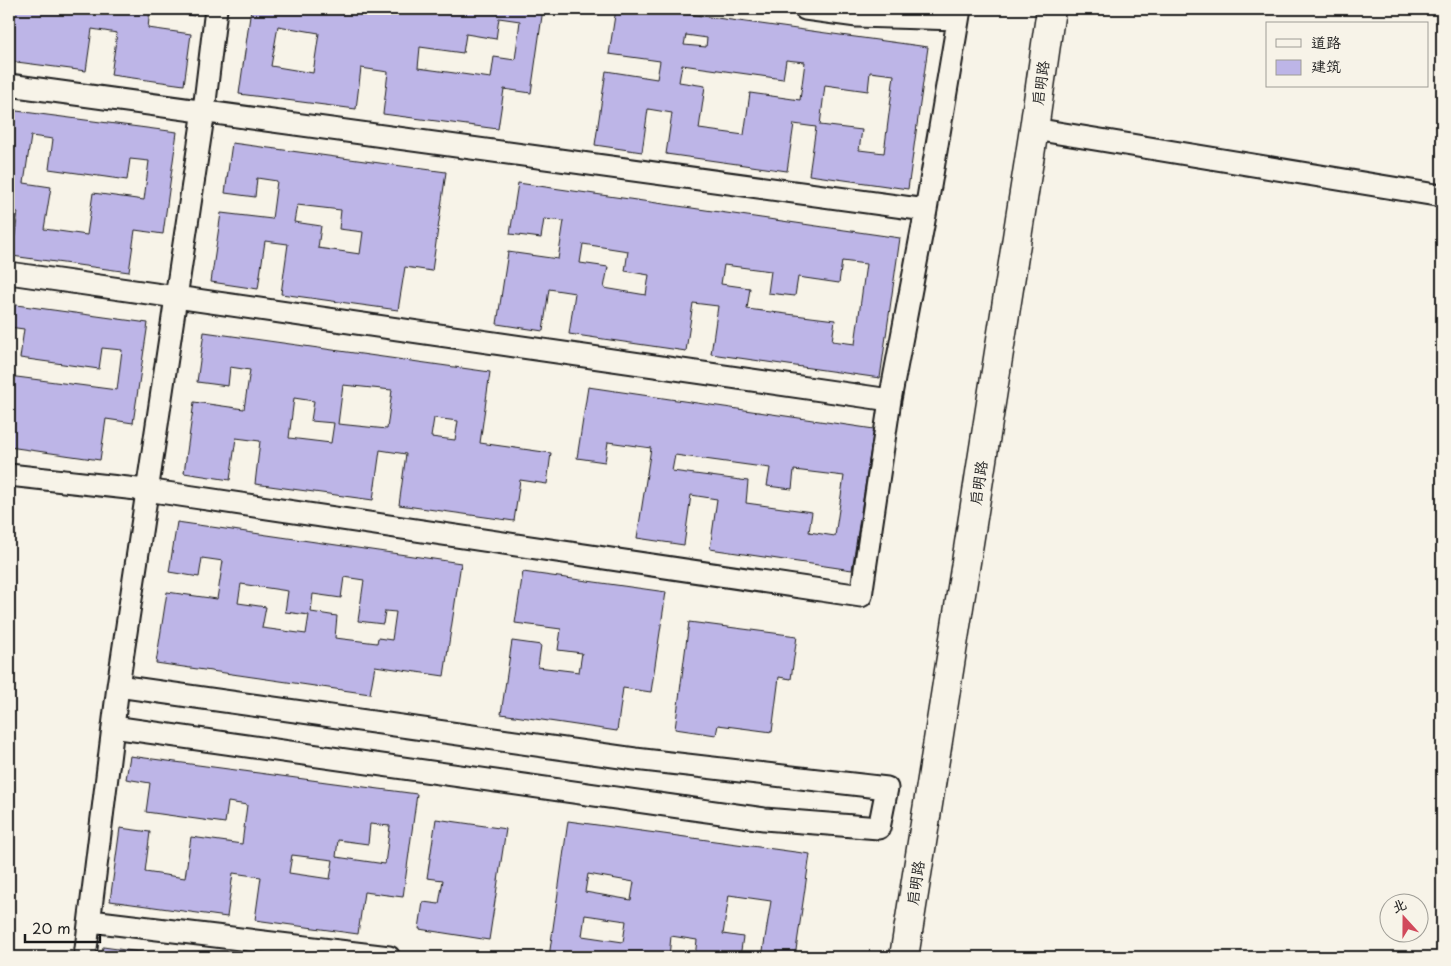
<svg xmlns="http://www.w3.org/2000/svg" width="1451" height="966" font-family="'Playpen Sans','LXGW WenKai TC',sans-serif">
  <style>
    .building { fill: #bdb5e7; stroke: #1c1c1c; fill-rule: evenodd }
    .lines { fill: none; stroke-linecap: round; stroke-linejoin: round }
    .minor-casing { stroke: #1c1c1c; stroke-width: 25 }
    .tertiary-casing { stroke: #1c1c1c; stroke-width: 31 }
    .minor { stroke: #f7f3e8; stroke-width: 21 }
    .tertiary { stroke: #f7f3e8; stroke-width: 28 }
    .labels { text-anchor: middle; stroke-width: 4; stroke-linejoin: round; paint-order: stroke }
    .street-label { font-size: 15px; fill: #1c1c1c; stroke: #f7f3e8 }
  </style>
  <rect width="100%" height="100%" fill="#f7f3e8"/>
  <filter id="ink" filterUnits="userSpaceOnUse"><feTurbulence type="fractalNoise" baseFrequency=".02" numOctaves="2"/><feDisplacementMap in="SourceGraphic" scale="10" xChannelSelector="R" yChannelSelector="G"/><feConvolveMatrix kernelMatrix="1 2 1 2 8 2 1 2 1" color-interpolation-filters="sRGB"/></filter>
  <g filter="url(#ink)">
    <path class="building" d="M9 9H150L148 28 191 34 184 85 111 75 117 33 92 29 86 71 9 61Z
      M170 9H195L194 16 169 12Z
      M251 9H543L531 93 504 89 498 129 383 114 388 72 361 68 356 109 239 94ZM499 18 520 21 515 60 494 57 491 78 418 68 420 47 463 53 466 34 496 39ZM278 26 319 33 313 73 271 66Z
      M616 9H651L928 47 908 189 809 175 816 127 794 124 787 171 666 154 672 113 648 109 642 152 595 145 606 71 657 79 660 61 609 54ZM686 35 707 38 706 47 684 45ZM786 60 805 62 800 100 750 93 744 135 699 129 705 86 679 82 682 65 783 79ZM870 72 894 75 884 153 859 150 862 130 820 125 825 85 868 91Z
      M9 110 177 132 163 234 135 230 129 272 12 256 18 212 9 211ZM31 136 53 139 49 169 127 180 130 159 149 161 144 200 93 193 87 235 44 229 51 187 24 183Z
      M232 143 446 172 432 271 405 267 398 310 281 294 288 244 265 241 258 289 211 282 221 213 272 219 277 181 257 178 255 197 225 193ZM297 205 341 210 339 229 363 232 360 254 318 248 321 226 294 222Z
      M518 183 900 238 880 378 711 354 718 306 693 303 686 351 569 334 575 293 549 289 543 331 497 324 508 252 558 259 564 221 544 219 541 238 510 234ZM583 244 628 251 625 271 649 275 646 295 604 288 608 267 580 263ZM842 261 866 264 855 344 832 341 835 320 747 309 750 288 721 284 724 265 771 271 768 293 795 296 798 277 839 283Z
      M9 304 148 323 133 423 106 419 100 460 9 447V376L117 390 122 350 102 348 99 369 20 358 24 329 9 327Z
      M204 332 490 372 480 443 551 453 547 484 520 480 514 521 399 505 406 454 380 450 373 500 255 484 260 441 236 438 230 480 184 473 194 402 244 409 250 370 230 367 228 386 197 382ZM343 385 392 390 387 429 338 424ZM294 398 314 401 311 421 334 423 331 443 289 438ZM434 418 458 421 455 440 431 437Z
      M588 387 874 429 852 570 710 549 717 499 691 495 684 545 637 538 651 448 608 442 605 462 577 458ZM675 455 770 468 767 486 792 489 794 470 844 476 835 536 809 532 812 512 746 503 748 481 672 471Z
      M177 522 461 563 444 676 375 666 370 694 156 663 167 592 217 599 223 561 202 558 199 577 169 572ZM344 577 364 580 358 621 383 624 385 611 396 612 392 640 378 638 377 643 335 638 337 616 311 612 313 594 341 598ZM241 584 288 591 285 612 309 615 306 634 262 628 266 607 238 603Z
      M523 572 666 592 651 692 623 688 617 731 501 714 512 641 541 645 538 667 579 672 582 653 558 650 561 629 515 623Z
      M689 622 797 636 791 679 779 677 772 732 718 725 716 735 675 729Z
      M130 756 417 794 403 897 364 892 358 934 255 920 261 877 233 873 227 917 110 901 120 828 150 832 145 872 185 878 191 837 242 844 247 805 228 802 225 823 146 812 150 783 126 779ZM370 824 390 826 385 864 336 857 338 840 368 844ZM292 855 333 860 330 879 289 873Z
      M436 819 506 829 489 940 419 929 423 902 439 904 443 880 427 878Z
      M568 821 810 854 795 957H762L771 901 729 895 723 934 743 937 740 957H742H695L697 940 671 936 669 957H549ZM588 874 634 882 631 900 585 892ZM585 915 626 921 623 942 582 936Z
      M103 947 177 957H101Z"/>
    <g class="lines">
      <defs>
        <path id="minor" d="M805 9 857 16 958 19
          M9 85 926 210 960 9
          M1034 129 1442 196
          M9 273 890 400
          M9 475 146 490 861 596 890 400 926 210
          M113 727 764 819 879 828 887 788 635 759 118 686
          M91 921 389 957
          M85 957 118 686 204 110 216 9"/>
        <path id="tertiary" d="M904 957 1034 129 1051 9"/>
      </defs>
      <use href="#minor" class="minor-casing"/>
      <use href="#tertiary" class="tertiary-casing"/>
      <use href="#minor" class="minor"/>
      <use href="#tertiary" class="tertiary"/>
    </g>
  </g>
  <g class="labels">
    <g class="street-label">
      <text transform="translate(1041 83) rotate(-82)" y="5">启明路</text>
      <text transform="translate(979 483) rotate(-81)" y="5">启明路</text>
      <text transform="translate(916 883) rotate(-81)" y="5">启明路</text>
    </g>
  </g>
  <rect width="1451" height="966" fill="none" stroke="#f7f3e8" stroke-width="30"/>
  <rect x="15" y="15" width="1421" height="936" fill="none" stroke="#1c1c1c" stroke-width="2" filter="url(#ink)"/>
  <rect x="1266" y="22" width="162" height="65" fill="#f7f3e8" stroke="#9f9d96"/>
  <rect x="1276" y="39" width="25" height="8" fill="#f7f3e8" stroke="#9f9d96"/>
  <text x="1311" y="48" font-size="15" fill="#1c1c1c">道路</text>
  <rect x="1276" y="60" width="25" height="15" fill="#bdb5e7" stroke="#9f9d96"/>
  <text x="1311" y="72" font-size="15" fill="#1c1c1c">建筑</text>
  <g transform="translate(1404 918) rotate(339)"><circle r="24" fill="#f7f3e8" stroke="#9f9d96"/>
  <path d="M0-4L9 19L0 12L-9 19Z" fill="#d1495b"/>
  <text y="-8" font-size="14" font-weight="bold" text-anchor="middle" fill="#1c1c1c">北</text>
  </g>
  <path d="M25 934v8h75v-8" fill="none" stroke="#1c1c1c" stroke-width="2.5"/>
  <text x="32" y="934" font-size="15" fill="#1c1c1c" stroke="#f7f3e8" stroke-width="4" paint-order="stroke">20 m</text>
</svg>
